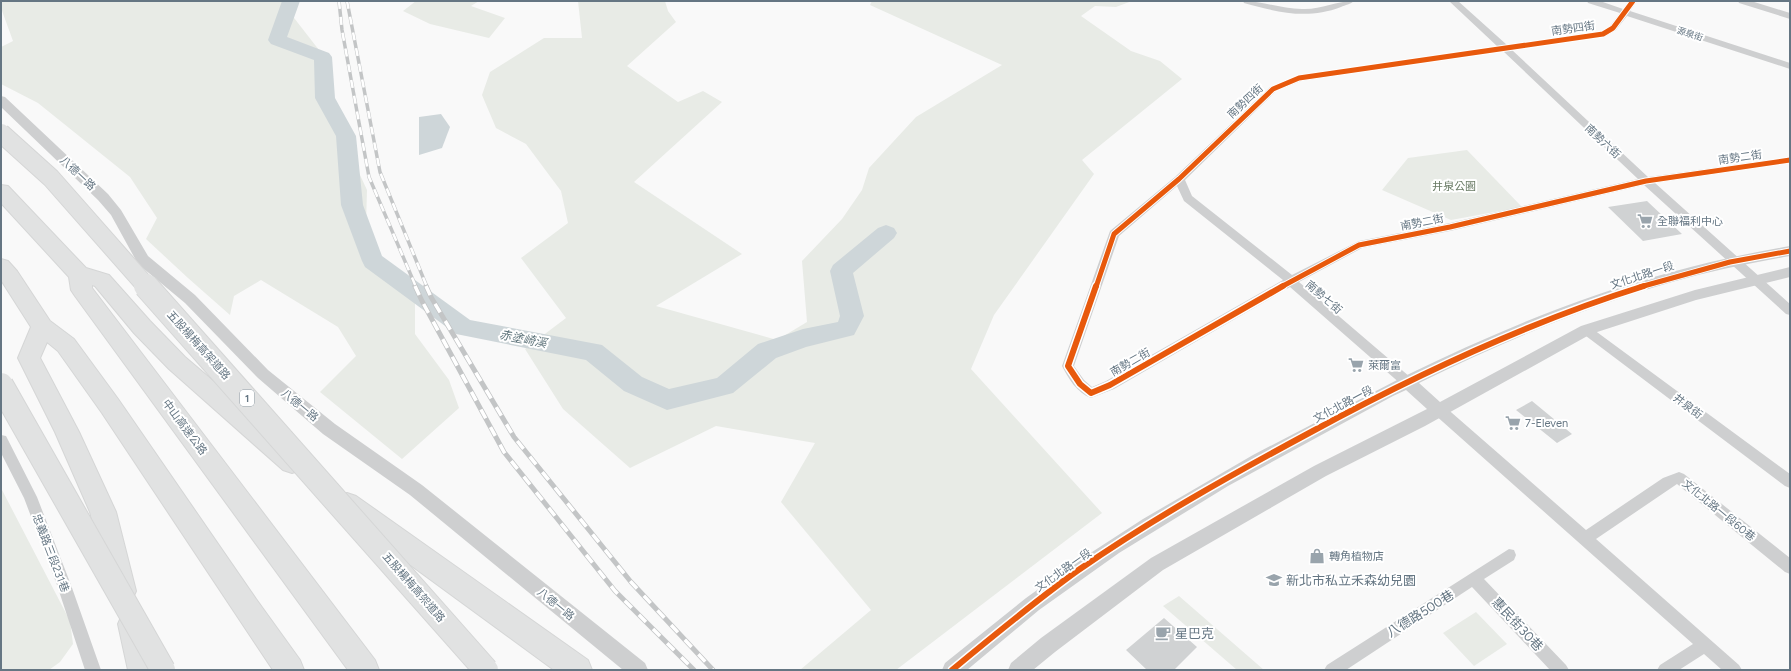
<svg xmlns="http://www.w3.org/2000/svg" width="1791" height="671" font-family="Figtree,'Noto Sans TC',sans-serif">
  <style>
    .green { fill: #e8ebe6 }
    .water { fill: #ced6d9 }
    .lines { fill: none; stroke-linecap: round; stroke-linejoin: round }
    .river { fill: #ced6d9; fill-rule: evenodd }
    .building { fill: #d0d2d3 }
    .motorway-casing { stroke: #d5d6d6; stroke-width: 2 }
    .minor { fill: #cecfd0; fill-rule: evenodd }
    .tertiary { fill: #cecfd0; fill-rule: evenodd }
    .motorway { fill: #e1e2e2; fill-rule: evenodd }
    .rail-far1-casing { stroke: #c3c5c6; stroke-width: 3.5 }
    .rail-casing { stroke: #c3c5c6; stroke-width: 5 }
    .rail-far1 { stroke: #fff; stroke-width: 2.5; stroke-dasharray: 8; stroke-linecap: butt }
    .rail { stroke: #fff; stroke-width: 3.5; stroke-dasharray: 10; stroke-linecap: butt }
    .motorway-bridge-far1-casing { stroke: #d5d6d6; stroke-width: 20; stroke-linecap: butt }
    .motorway-bridge-casing { stroke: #d5d6d6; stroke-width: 26; stroke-linecap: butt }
    .motorway-bridge-far1 { stroke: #e1e2e2; stroke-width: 18 }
    .motorway-bridge { stroke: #e1e2e2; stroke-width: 24 }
    .cycleway-far1-casing { stroke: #fff; stroke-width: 7 }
    .cycleway-casing { stroke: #fff; stroke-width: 9 }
    .cycleway-far1 { stroke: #e8590c; stroke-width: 5 }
    .cycleway { stroke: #e8590c; stroke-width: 6 }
    .labels { text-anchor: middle; stroke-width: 4; stroke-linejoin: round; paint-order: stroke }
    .far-street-label { font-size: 9px; fill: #657683; stroke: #fff }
    .shield { fill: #fff; stroke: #939fa8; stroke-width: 1 }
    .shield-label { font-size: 10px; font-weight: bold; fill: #657683 }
    .street-label { font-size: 11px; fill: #657683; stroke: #fff }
    .park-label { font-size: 11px; fill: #687a64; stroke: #fff }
    .poi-label { font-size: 11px; fill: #657683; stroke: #fff; text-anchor: start }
    .water-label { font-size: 12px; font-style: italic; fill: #60757c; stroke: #fff }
    .near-poi-label { font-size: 13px; fill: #657683; stroke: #fff; text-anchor: start }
    .near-street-label { font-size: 13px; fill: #657683; stroke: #fff }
  </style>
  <rect width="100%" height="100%" fill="#f9f9f9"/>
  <path class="green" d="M1 1H293L291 14 319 50 340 132 367 190 365 260 415 288V334L449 380 459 408 402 459 320 392 356 356 338 327 261 280 234 296 230 315 188 278 146 239 157 218 130 177 38 103 1 84V47L13 41 1 8Z
    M416 1H479L471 6 505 18 489 38 430 24 403 11Z
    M578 1H665L668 11 676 22 627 66 678 102 703 91 722 102 634 182 742 254 656 306 777 340 807 322 802 261 842 219 862 190 869 168 916 117 1002 65 870 5 872 1H1132L1116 7 1095 6 1081 16 1131 51 1160 61 1182 79 1082 160 1094 174 994 315 971 369 1102 513 896 670H800L871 610 781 502 815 443 716 426 630 468 563 409 525 349 566 318 521 258 568 223 561 191 526 144 496 128 482 95 490 72 544 38H582Z
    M1467 150 1522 207 1451 220 1382 190 1408 158Z
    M1 488 70 621 73 644 60 662 49 670H1Z
    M1179 596 1264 670H1237L1163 606Z
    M1476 612 1507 644 1474 666 1443 633Z"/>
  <path class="water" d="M441 114 450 127 442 148 419 155V117Z"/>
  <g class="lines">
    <path class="river" d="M282 1H300L287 37 329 53 332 57 335 98 356 136 363 205 382 256 470 320 602 345 642 377 669 389 717 378 758 344 803 329 838 322 840 316 830 271 833 265 878 228 886 225 894 228 897 233 894 238 853 273 864 316 854 335 806 347 776 358 733 393 667 410 624 391 586 360 456 334 365 267 362 261 341 205 336 136 315 98 314 60 271 44 268 40Z"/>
  </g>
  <path class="building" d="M1647 201 1682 234 1643 241 1608 207Z
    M1532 401 1572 434 1557 443 1516 410Z
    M1164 618 1197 647 1174 670H1147L1126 650Z"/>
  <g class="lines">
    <defs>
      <path id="motorway" d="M1 185 8 186 86 268 109 275 150 321 185 357 301 456 304 463 301 470 292 473 283 470 169 369 134 333 95 286 92 285V288L375 660 379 670H348L75 296 71 290 69 277 1 203Z
        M1 259 8 261 17 271 50 321 74 339 118 399 256 599 300 660 304 670H273L102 413 58 351 47 342 40 358 79 432 116 512 136 591 132 600 123 604 114 600 110 591 90 512 55 432 18 358 31 327 1 280Z
        M347 493 356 496 588 660 592 670H554L338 512 334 504 338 496Z
        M132 611 142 615 146 624 156 670H128L118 624 122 615Z"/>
    </defs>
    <use href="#motorway" class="motorway-casing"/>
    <path class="minor" d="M1243 1C1263 1 1282 9 1302 9 1320 10 1336 1 1354 1 1351 4 1345 5 1341 7 1307 20 1277 12 1244 3Z
      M1449 1H1458L1507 45 1601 32 1610 26 1620 13 1588 3 1587 1H1600L1623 9 1629 1H1637L1630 11 1790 63V69L1627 16 1616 30 1606 36 1512 50 1648 177 1790 157V163L1655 183 1790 304V315L1786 314 1644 185 1450 231 1362 248 1299 282 1410 377 1412 381 1410 385 1406 386 1402 385 1290 287 1114 389 1091 398C1077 393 1068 378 1062 366L1110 231 1175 177 1270 87 1299 75 1498 47ZM1503 51 1638 179 1450 223 1359 241 1292 275 1192 196 1185 180 1276 91 1301 81ZM1177 186 1184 201 1283 280 1106 381 1092 387 1084 380 1074 366 1119 236Z
      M1738 1H1751L1790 13V19L1739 3Z
      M1586 325 1590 327 1790 474V488L1785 486 1582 333 1580 330 1582 327Z
      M1439 405 1444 406 1586 530 1663 478 1679 472 1684 474 1790 558V574L1785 572 1677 484 1596 539 1739 665 1742 670H1722L1704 654 1679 670H1657L1660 665 1693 644 1434 414 1433 410 1434 406Z
      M1 435 6 436 37 497 71 585 101 670H85L57 585 24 498 1 453Z
      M1509 549 1514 550 1516 555 1514 560 1484 579 1566 665 1569 670H1550L1472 587 1346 670H1324L1327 665Z"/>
    <path class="tertiary" d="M1 96 5 97 108 194 121 210 148 256 195 295 268 370 335 424 422 485 645 663 648 670H623L410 495 323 434 258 378 185 303 138 264 111 215 98 200 1 107Z
      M1790 246V256C1750 263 1711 271 1672 282 1585 307 1500 343 1419 383L1440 402 1581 326 1695 290 1790 267V277L1696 300 1591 334 1425 426 1326 476 1163 570 1055 652 1033 670H1008L1011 663 1041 638 1151 558 1314 466 1427 409 1406 390 1393 396 1228 486 1119 553 1039 610 967 670H942L945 663 1026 598 1072 565 1143 519 1253 455 1399 379 1400 377 1407 375C1492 334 1580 296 1672 272 1711 261 1750 253 1790 246Z"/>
    <use href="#motorway" class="motorway"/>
    <defs>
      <path id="rail-far1" d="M339 1 342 30 369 177 416 287
        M347 1 380 172 427 287"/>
      <path id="rail" d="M415 286 422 301 504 452 615 591 694 670
        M426 286 431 297 514 437 631 582 713 670"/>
    </defs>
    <use href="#rail-far1" class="rail-far1-casing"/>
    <use href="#rail" class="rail-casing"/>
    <use href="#rail-far1" class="rail-far1"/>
    <use href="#rail" class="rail"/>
    <defs>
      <path id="motorway-bridge-far1" d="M1 133 51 178 147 287"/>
      <path id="motorway-bridge" d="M146 286 486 670
        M1 385 163 670"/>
    </defs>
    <use href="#motorway-bridge-far1" class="motorway-bridge-far1-casing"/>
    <use href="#motorway-bridge" class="motorway-bridge-casing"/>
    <use href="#motorway-bridge-far1" class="motorway-bridge-far1"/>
    <use href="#motorway-bridge" class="motorway-bridge"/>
    <defs>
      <path id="cycleway-far1" d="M1096 287 1114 234 1179 179 1273 89 1299 78 1603 34 1613 28 1633 1
        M1281 287 1359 245 1450 227 1646 181 1790 160
        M1640 287 1730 262 1790 251"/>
      <path id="cycleway" d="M1096 286 1068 366 1080 384 1091 393 1110 385 1283 286
        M952 670C993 636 1034 602 1077 571 1152 519 1231 475 1311 432 1418 374 1528 322 1644 286"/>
    </defs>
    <use href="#cycleway-far1" class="cycleway-far1-casing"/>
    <use href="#cycleway" class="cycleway-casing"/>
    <use href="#cycleway-far1" class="cycleway-far1"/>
    <use href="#cycleway" class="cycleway"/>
  </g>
  <defs>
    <symbol id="supermarket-bare" viewBox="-9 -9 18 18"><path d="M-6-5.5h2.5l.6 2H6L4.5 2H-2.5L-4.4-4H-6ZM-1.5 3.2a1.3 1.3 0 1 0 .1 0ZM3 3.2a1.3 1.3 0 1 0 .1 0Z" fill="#99a4ac" stroke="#fff" stroke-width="2.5" paint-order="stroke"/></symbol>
    <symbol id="shop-bare" viewBox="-9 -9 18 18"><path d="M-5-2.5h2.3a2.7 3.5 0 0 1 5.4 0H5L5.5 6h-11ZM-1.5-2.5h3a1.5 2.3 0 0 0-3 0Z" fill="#99a4ac" stroke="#fff" stroke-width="2.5" paint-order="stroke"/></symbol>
    <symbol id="school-bare" viewBox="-9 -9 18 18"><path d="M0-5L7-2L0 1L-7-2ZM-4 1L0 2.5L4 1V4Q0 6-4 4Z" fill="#99a4ac" stroke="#fff" stroke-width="2.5" paint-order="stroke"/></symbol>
    <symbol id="cafe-bare" viewBox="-9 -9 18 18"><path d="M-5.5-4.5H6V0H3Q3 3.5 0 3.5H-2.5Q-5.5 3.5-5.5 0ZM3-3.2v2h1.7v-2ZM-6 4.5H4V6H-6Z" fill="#99a4ac" stroke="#fff" stroke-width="2.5" paint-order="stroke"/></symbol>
  </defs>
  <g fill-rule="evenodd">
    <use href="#supermarket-bare" x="1634" y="210" width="22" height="22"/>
    <use href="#supermarket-bare" x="1345" y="354" width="22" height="22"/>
    <use href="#supermarket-bare" x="1502" y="412" width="22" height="22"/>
    <use href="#shop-bare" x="1306" y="545" width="22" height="22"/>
    <use href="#school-bare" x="1263" y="569" width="22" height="22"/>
    <use href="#cafe-bare" x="1152" y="622" width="22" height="22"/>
  </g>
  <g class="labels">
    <g class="far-street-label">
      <text transform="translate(1690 34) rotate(18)" y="3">源泉街</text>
    </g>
    <rect class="shield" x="240" y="390" width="14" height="16" rx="3"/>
    <g class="shield-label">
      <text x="247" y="402">1</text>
    </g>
    <g class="street-label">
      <text transform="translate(1573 28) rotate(-8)" y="4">南勢四街</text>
      <text transform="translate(1245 101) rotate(-43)" y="4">南勢四街</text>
      <text transform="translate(1603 141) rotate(43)" y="4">南勢六街</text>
      <text transform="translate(1740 157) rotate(-8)" y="4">南勢二街</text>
      <text transform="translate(78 173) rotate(43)" y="4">八德一路</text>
      <text transform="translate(1422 222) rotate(-11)" y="4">南勢二街</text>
      <text transform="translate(1642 275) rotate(-18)" y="4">文化北路一段</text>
      <text transform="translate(1324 297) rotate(41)" y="4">南勢七街</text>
      <text transform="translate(199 345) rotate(48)" y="4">五股楊梅高架道路</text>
      <text transform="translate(1130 362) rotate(-30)" y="4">南勢二街</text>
      <text transform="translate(1343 404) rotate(-28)" y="4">文化北路一段</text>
      <text transform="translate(300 405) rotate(39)" y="4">八德一路</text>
      <text transform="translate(1688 406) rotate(37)" y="4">井泉街</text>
      <text transform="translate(185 427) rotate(53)" y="4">中山高速公路</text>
      <text transform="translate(1719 510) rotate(39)" y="4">文化北路一段60巷</text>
      <text transform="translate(51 553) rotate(69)" y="4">忠義路三段231巷</text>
      <text transform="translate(1063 570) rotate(-35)" y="4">文化北路一段</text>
      <text transform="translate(414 587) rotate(49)" y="4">五股楊梅高架道路</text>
      <text transform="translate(556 604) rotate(39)" y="4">八德一路</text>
    </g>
    <g class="park-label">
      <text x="1454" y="190">井泉公園</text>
    </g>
    <g class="poi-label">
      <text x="1657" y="225">全聯福利中心</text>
      <text x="1368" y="369">萊爾富</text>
      <text x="1525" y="427">7-Eleven</text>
      <text x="1329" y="560">轉角植物店</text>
    </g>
    <g class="water-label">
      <text transform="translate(523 339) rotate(11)" y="4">赤塗崎溪</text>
    </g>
    <g class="near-poi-label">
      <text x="1286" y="585">新北市私立禾森幼兒園</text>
      <text x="1175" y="638">星巴克</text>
    </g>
    <g class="near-street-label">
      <text transform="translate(1420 613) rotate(-32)" y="5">八德路500巷</text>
      <text transform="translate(1518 624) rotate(47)" y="5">惠民街30巷</text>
    </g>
  </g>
  <rect width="1791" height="671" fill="none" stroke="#657683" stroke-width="4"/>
</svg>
